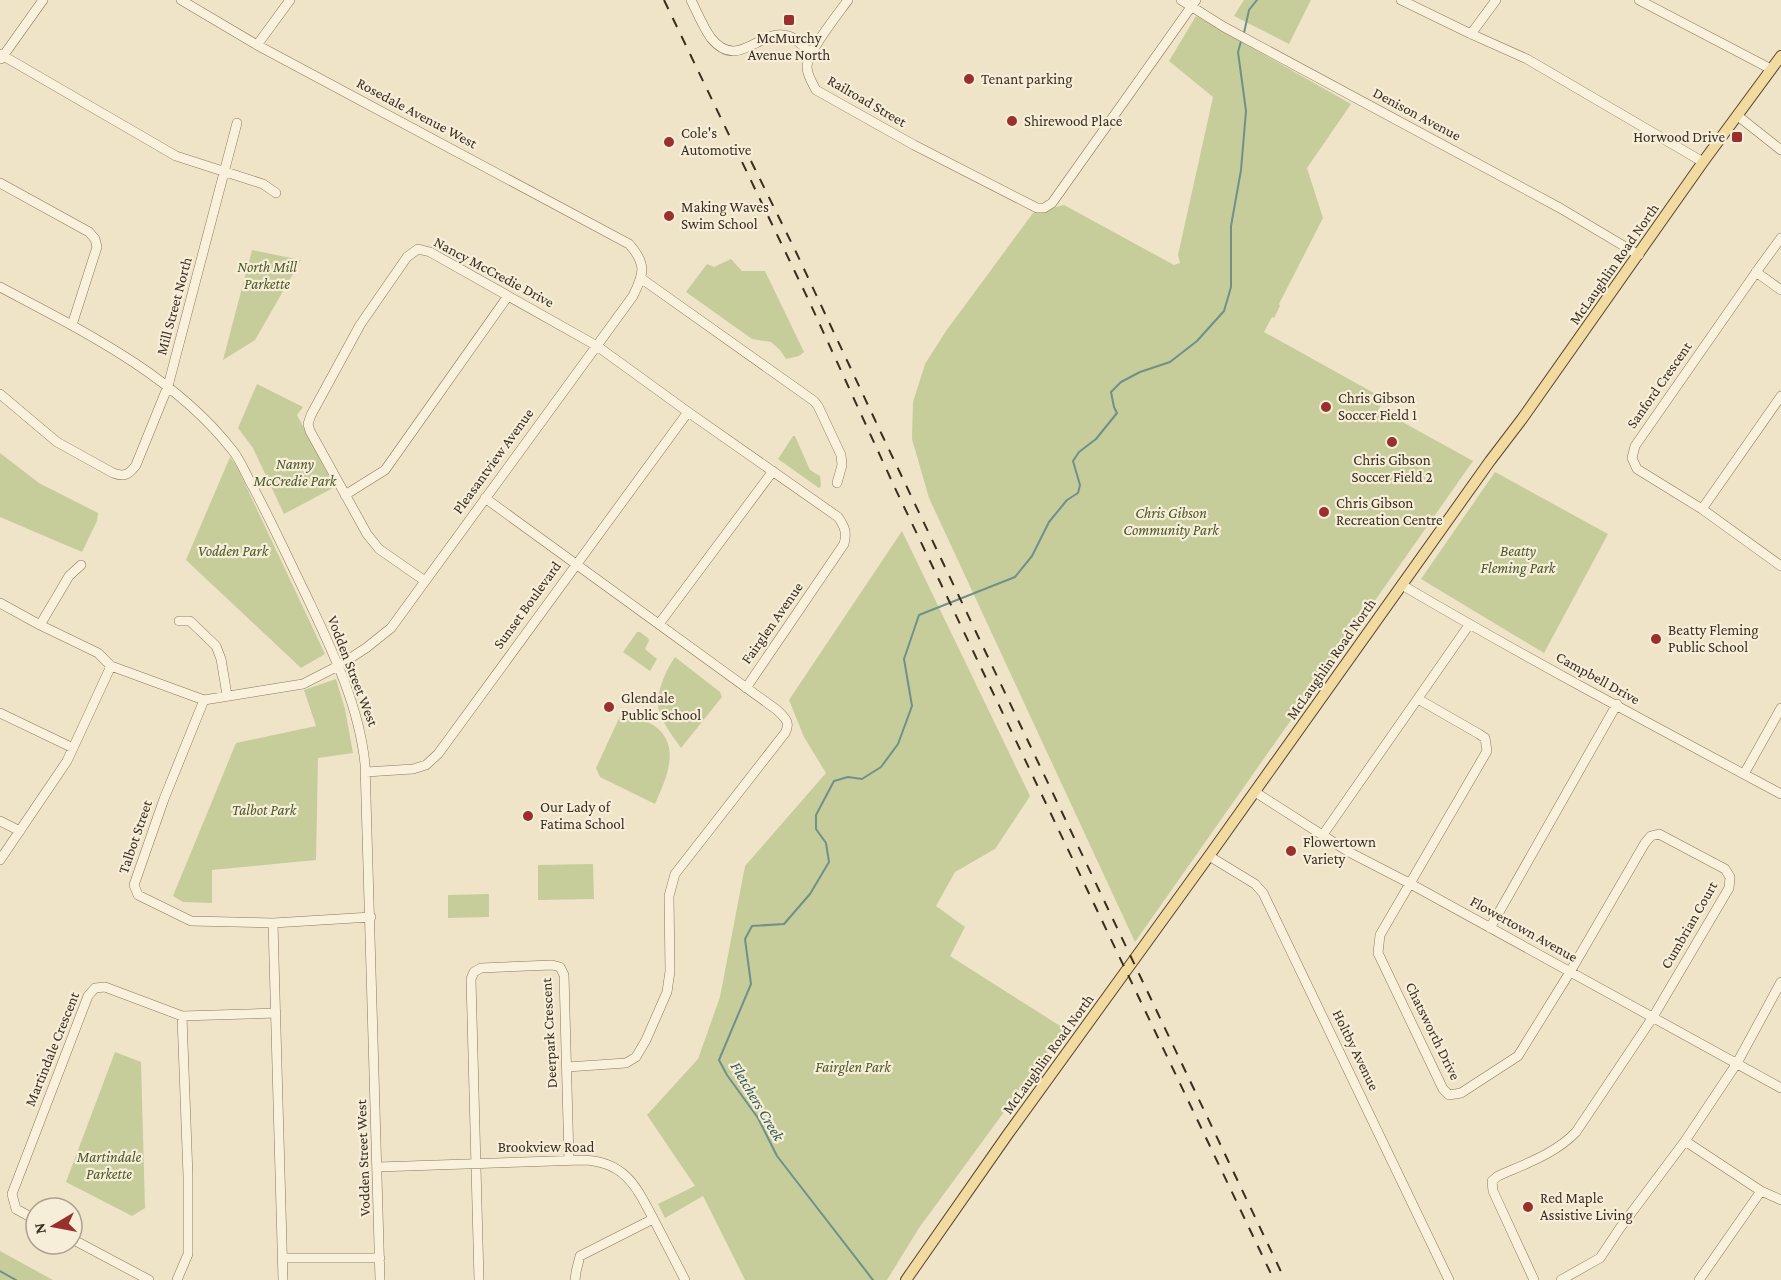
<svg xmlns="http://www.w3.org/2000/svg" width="1781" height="1280" font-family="'Crimson Pro',serif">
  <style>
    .green { fill: #c6cd9b }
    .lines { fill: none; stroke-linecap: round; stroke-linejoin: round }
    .stream { stroke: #6f918a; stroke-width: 2 }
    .minor-casing { stroke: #8b775d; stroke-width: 10 }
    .major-casing { stroke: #594531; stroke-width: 12 }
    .minor { stroke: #f9f1dc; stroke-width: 9 }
    .major { stroke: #f1dba1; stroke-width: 10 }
    .rail { stroke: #3b2e20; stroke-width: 2; stroke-dasharray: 10 10; stroke-linecap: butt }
    .poi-dot { fill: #9a302d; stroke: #f6eed8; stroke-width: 2 }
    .labels { text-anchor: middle; stroke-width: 4.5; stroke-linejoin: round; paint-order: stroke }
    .poi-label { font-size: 15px; fill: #3b2e20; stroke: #f6eed8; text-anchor: start }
    .street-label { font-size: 15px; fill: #3b2e20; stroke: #f6eed8 }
    .park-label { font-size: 15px; font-style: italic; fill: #4a5827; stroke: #f6eed8 }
    .water-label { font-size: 16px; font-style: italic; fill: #305b5a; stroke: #f6eed8 }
  </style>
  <rect width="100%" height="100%" fill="#efe4c8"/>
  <path class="green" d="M1244 0H1311L1289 44 1234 16Z
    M1196 16 1351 104 1307 168 1323 218 1279 304 1280 306 1274 318 1272 317 1264 332 1383 398 1379 409 1473 461 1135 942 929 498 912 439 913 402 925 364 946 331 1033 213 1064 205 1174 265 1180 263 1178 255 1213 97 1169 61Z
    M252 250 301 260 255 340 223 360Z
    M731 259 742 271H765L804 352 799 356 786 359 780 350 771 342 752 339 686 292 707 264 714 267Z
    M257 384 303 407 297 415 335 487 284 514 253 448 238 428Z
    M793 436H795L810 470 820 476 821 486 819 488 778 459Z
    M0 453 39 483 98 513 97 521 82 552 0 517Z
    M230 457 237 467 325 654 301 668 186 560Z
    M1495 472 1608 534 1544 653 1421 579Z
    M902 531 1030 796 995 849 955 872 936 906 965 927 950 956 1065 1029 919 1228 887 1280H745L703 1196 665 1218 658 1204 695 1186 647 1115 698 1059 720 997 745 866 826 773 804 737 789 700Z
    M637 632H640L648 638 649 641 645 649 657 659 650 671 623 652Z
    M675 657 720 692 722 697 681 748C673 737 660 720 658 706 657 690 666 670 675 657Z
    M336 679 345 709 353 753 318 758 316 860 212 870V903L183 902 173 896 236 743 316 726 304 690Z
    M621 714C631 717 649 721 656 727 682 747 665 781 655 804L600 777 596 768Z
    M593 864 594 899 538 900V865Z
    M489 894V917L448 918V895Z
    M115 1052 141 1062 145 1208 132 1216 66 1182Z
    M0 1251 53 1280H0Z"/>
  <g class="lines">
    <path class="stream" d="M1244 33 1249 10 1257 0
      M0 1271 16 1280
      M873 1280 777 1156 758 1118 727 1075 719 1060 751 984 745 939 752 926 784 924 810 894 829 862 826 843 816 829V815L834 781 848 777 862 779 881 767 898 744 912 706 904 659 919 615 1015 577 1032 556 1049 522 1067 500 1078 493 1080 485 1073 461 1079 452 1096 439 1117 413 1114 407 1111 392 1121 382 1140 372 1170 362 1197 341 1224 311 1231 287V226L1241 170 1246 111 1238 52 1241 41"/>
    <defs>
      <path id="minor" d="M691 0C697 12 703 27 711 38 740 74 762 22 793 38 800 42 805 48 811 54
        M848 0C838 14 807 52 807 67 807 74 812 83 816 90L914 145 1037 208H1044L1052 203 1196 0
        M1181 0 1224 27 1560 208 1639 255
        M1401 0 1471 34 1527 59 1703 162
        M1639 0 1771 69
        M1471 34 1496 0
        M257 45 290 0
        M0 54 176 156 263 184 276 193
        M1 59 43 0
        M1738 116 1781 150
        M0 183 89 232 95 239 97 247 72 325
        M1781 238 1759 268 1635 446 1632 458 1637 469 1702 509 1781 566
        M1756 272 1781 290
        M642 279 814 401 818 406 841 455 842 465 837 483
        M0 287C83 331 174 375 233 451 241 461 246 475 253 487 272 523 289 560 307 597 332 650 359 705 365 764L380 1280
        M0 394 57 442 113 473C124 477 129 475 136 465L168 386 237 123
        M345 495 385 470 508 296
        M485 498 777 710C785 718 791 722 785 733L675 874 669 896 670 971 667 992 646 1040 636 1057 626 1063 567 1067
        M1702 509 1781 396
        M425 581 379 549 367 534 310 431 308 424 311 415 360 325 407 257 418 249 430 252 597 346 688 412 838 517C845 527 847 533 844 544L746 688
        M1402 585C1526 658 1654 726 1781 794
        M0 603 40 625 98 653 111 666 204 700 303 684 338 666 366 648 391 628 633 296C644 274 647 264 629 244L257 45 181 0
        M179 621H190L216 646 221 659 227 695
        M659 624 773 471
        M40 625 69 576 81 565
        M1418 699 1479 734 1485 738 1487 751 1380 935 1378 953 1443 1089 1449 1095 1461 1093 1518 1056 1570 972 1645 843 1651 836 1659 834 1725 869 1730 877 1729 888 1653 1017 1576 1132C1555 1154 1525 1164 1498 1176L1492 1181 1493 1191 1534 1280
        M204 700 164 799 134 885 138 895 191 921 273 923 371 917
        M0 713 73 748
        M366 772 413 769 426 765 438 754 688 412
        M1744 774 1781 708
        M1255 792 1349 852 1409 883 1781 1088
        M0 821 20 831
        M1322 836 1469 625
        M1209 856 1255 884 1263 893 1449 1280
        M0 860 67 761 111 666
        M273 923 283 1280
        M1490 928 1617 704
        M1685 1141 1761 1191 1781 1200
        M378 1167 582 1160C626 1161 637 1188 655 1222 665 1241 675 1261 685 1280
        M36 1220 16 1209 12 1194 88 996 95 988 105 987 182 1016 276 1013
        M72 1239 149 1280
        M283 1258H380
        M177 1280 188 1254V1176L182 1016
        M479 1280 471 979 474 972 481 968 552 965 560 967 564 975 569 1160
        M575 1280 576 1272 580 1256 653 1219
        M1561 1280 1600 1258 1620 1228 1685 1141 1737 1063 1781 982
        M1699 1280 1761 1191"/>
      <path id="major" d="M906 1280 1008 1134 1209 856 1490 461 1522 419 1703 162 1781 56"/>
    </defs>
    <use href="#minor" class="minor-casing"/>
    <use href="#major" class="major-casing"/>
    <use href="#minor" class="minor"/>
    <use href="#major" class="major"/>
    <path class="rail" d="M664 0 809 301 895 488 1274 1280
      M751 161 796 252 883 437 1285 1280"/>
  </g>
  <g class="poi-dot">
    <rect x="783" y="14" width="12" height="12" rx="3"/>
    <circle cx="969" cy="79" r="6"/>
    <circle cx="1012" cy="121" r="6"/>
    <rect x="1731" y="131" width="12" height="12" rx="3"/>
    <circle cx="669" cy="142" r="6"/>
    <circle cx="669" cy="216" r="6"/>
    <circle cx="1326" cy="407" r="6"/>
    <circle cx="1392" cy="442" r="6"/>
    <circle cx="1324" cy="512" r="6"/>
    <circle cx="1656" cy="639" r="6"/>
    <circle cx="609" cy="707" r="6"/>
    <circle cx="528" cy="816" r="6"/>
    <circle cx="1291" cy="851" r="6"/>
    <circle cx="1528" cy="1207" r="6"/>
  </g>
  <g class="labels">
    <g class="poi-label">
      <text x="789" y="43" text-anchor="middle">McMurchy<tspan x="789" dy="17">Avenue North</tspan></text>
      <text x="981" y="84">Tenant parking</text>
      <text x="1024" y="126">Shirewood Place</text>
      <text x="681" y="138">Cole's<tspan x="681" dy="17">Automotive</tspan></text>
      <text x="1725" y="142" text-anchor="end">Horwood Drive</text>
      <text x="681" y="212">Making Waves<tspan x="681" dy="17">Swim School</tspan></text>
      <text x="1338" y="403">Chris Gibson<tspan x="1338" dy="17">Soccer Field 1</tspan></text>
      <text x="1392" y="465" text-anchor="middle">Chris Gibson<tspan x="1392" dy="17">Soccer Field 2</tspan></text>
      <text x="1336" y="508">Chris Gibson<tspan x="1336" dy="17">Recreation Centre</tspan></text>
      <text x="1668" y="635">Beatty Fleming<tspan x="1668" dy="17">Public School</tspan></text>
      <text x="621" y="703">Glendale<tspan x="621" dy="17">Public School</tspan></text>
      <text x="540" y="812">Our Lady of<tspan x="540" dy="17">Fatima School</tspan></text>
      <text x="1303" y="847">Flowertown<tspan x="1303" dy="17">Variety</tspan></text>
      <text x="1540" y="1203">Red Maple<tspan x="1540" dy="17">Assistive Living</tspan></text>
    </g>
    <g class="street-label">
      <text transform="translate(867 101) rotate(30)" y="5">Railroad Street</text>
      <text transform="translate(417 113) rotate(28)" y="5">Rosedale Avenue West</text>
      <text transform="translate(1417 114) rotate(28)" y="5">Denison Avenue</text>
      <text transform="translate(1614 264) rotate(-55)" y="5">McLaughlin Road North</text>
      <text transform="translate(494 272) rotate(28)" y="5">Nancy McCredie Drive</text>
      <text transform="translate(174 306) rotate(-75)" y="5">Mill Street North</text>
      <text transform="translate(1659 385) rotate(-55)" y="5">Sanford Crescent</text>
      <text transform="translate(493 461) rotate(-54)" y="5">Pleasantview Avenue</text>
      <text transform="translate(527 605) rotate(-54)" y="5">Sunset Boulevard</text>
      <text transform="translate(772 623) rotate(-55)" y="5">Fairglen Avenue</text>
      <text transform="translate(1331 659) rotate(-55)" y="5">McLaughlin Road North</text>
      <text transform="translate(353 671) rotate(69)" y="5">Vodden Street West</text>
      <text transform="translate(1598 678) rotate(29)" y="5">Campbell Drive</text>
      <text transform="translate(135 837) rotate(-71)" y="5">Talbot Street</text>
      <text transform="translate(1689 925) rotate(-60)" y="5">Cumbrian Court</text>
      <text transform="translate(1524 929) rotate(29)" y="5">Flowertown Avenue</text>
      <text transform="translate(1433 1031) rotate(64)" y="5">Chatsworth Drive</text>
      <text transform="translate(549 1033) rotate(-93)" y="5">Deerpark Crescent</text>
      <text transform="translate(52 1049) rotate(-68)" y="5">Martindale Crescent</text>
      <text transform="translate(1356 1050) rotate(64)" y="5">Holtby Avenue</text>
      <text transform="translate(1048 1054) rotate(-54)" y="5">McLaughlin Road North</text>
      <text x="546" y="1152">Brookview Road</text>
      <text transform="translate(363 1158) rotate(-92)" y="5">Vodden Street West</text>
    </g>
    <g class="park-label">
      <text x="267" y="272">North Mill<tspan x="267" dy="17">Parkette</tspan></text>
      <text x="295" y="469">Nanny<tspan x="295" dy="17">McCredie Park</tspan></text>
      <text x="1171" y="518">Chris Gibson<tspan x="1171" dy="17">Community Park</tspan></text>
      <text x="233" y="556">Vodden Park</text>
      <text x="1518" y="556">Beatty<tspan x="1518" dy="17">Fleming Park</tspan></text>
      <text x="264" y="815">Talbot Park</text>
      <text x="853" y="1072">Fairglen Park</text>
      <text x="109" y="1162">Martindale<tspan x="109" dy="17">Parkette</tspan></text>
    </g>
    <g class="water-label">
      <text transform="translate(758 1101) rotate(59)" y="6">Fletchers Creek</text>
    </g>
  </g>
  <g transform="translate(54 1226) rotate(260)"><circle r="28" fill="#f6eed8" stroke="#aba18e" stroke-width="1.5"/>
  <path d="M0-4.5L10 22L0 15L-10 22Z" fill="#9a302d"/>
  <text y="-9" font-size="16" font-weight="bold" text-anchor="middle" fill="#3b2e20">N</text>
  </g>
</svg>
